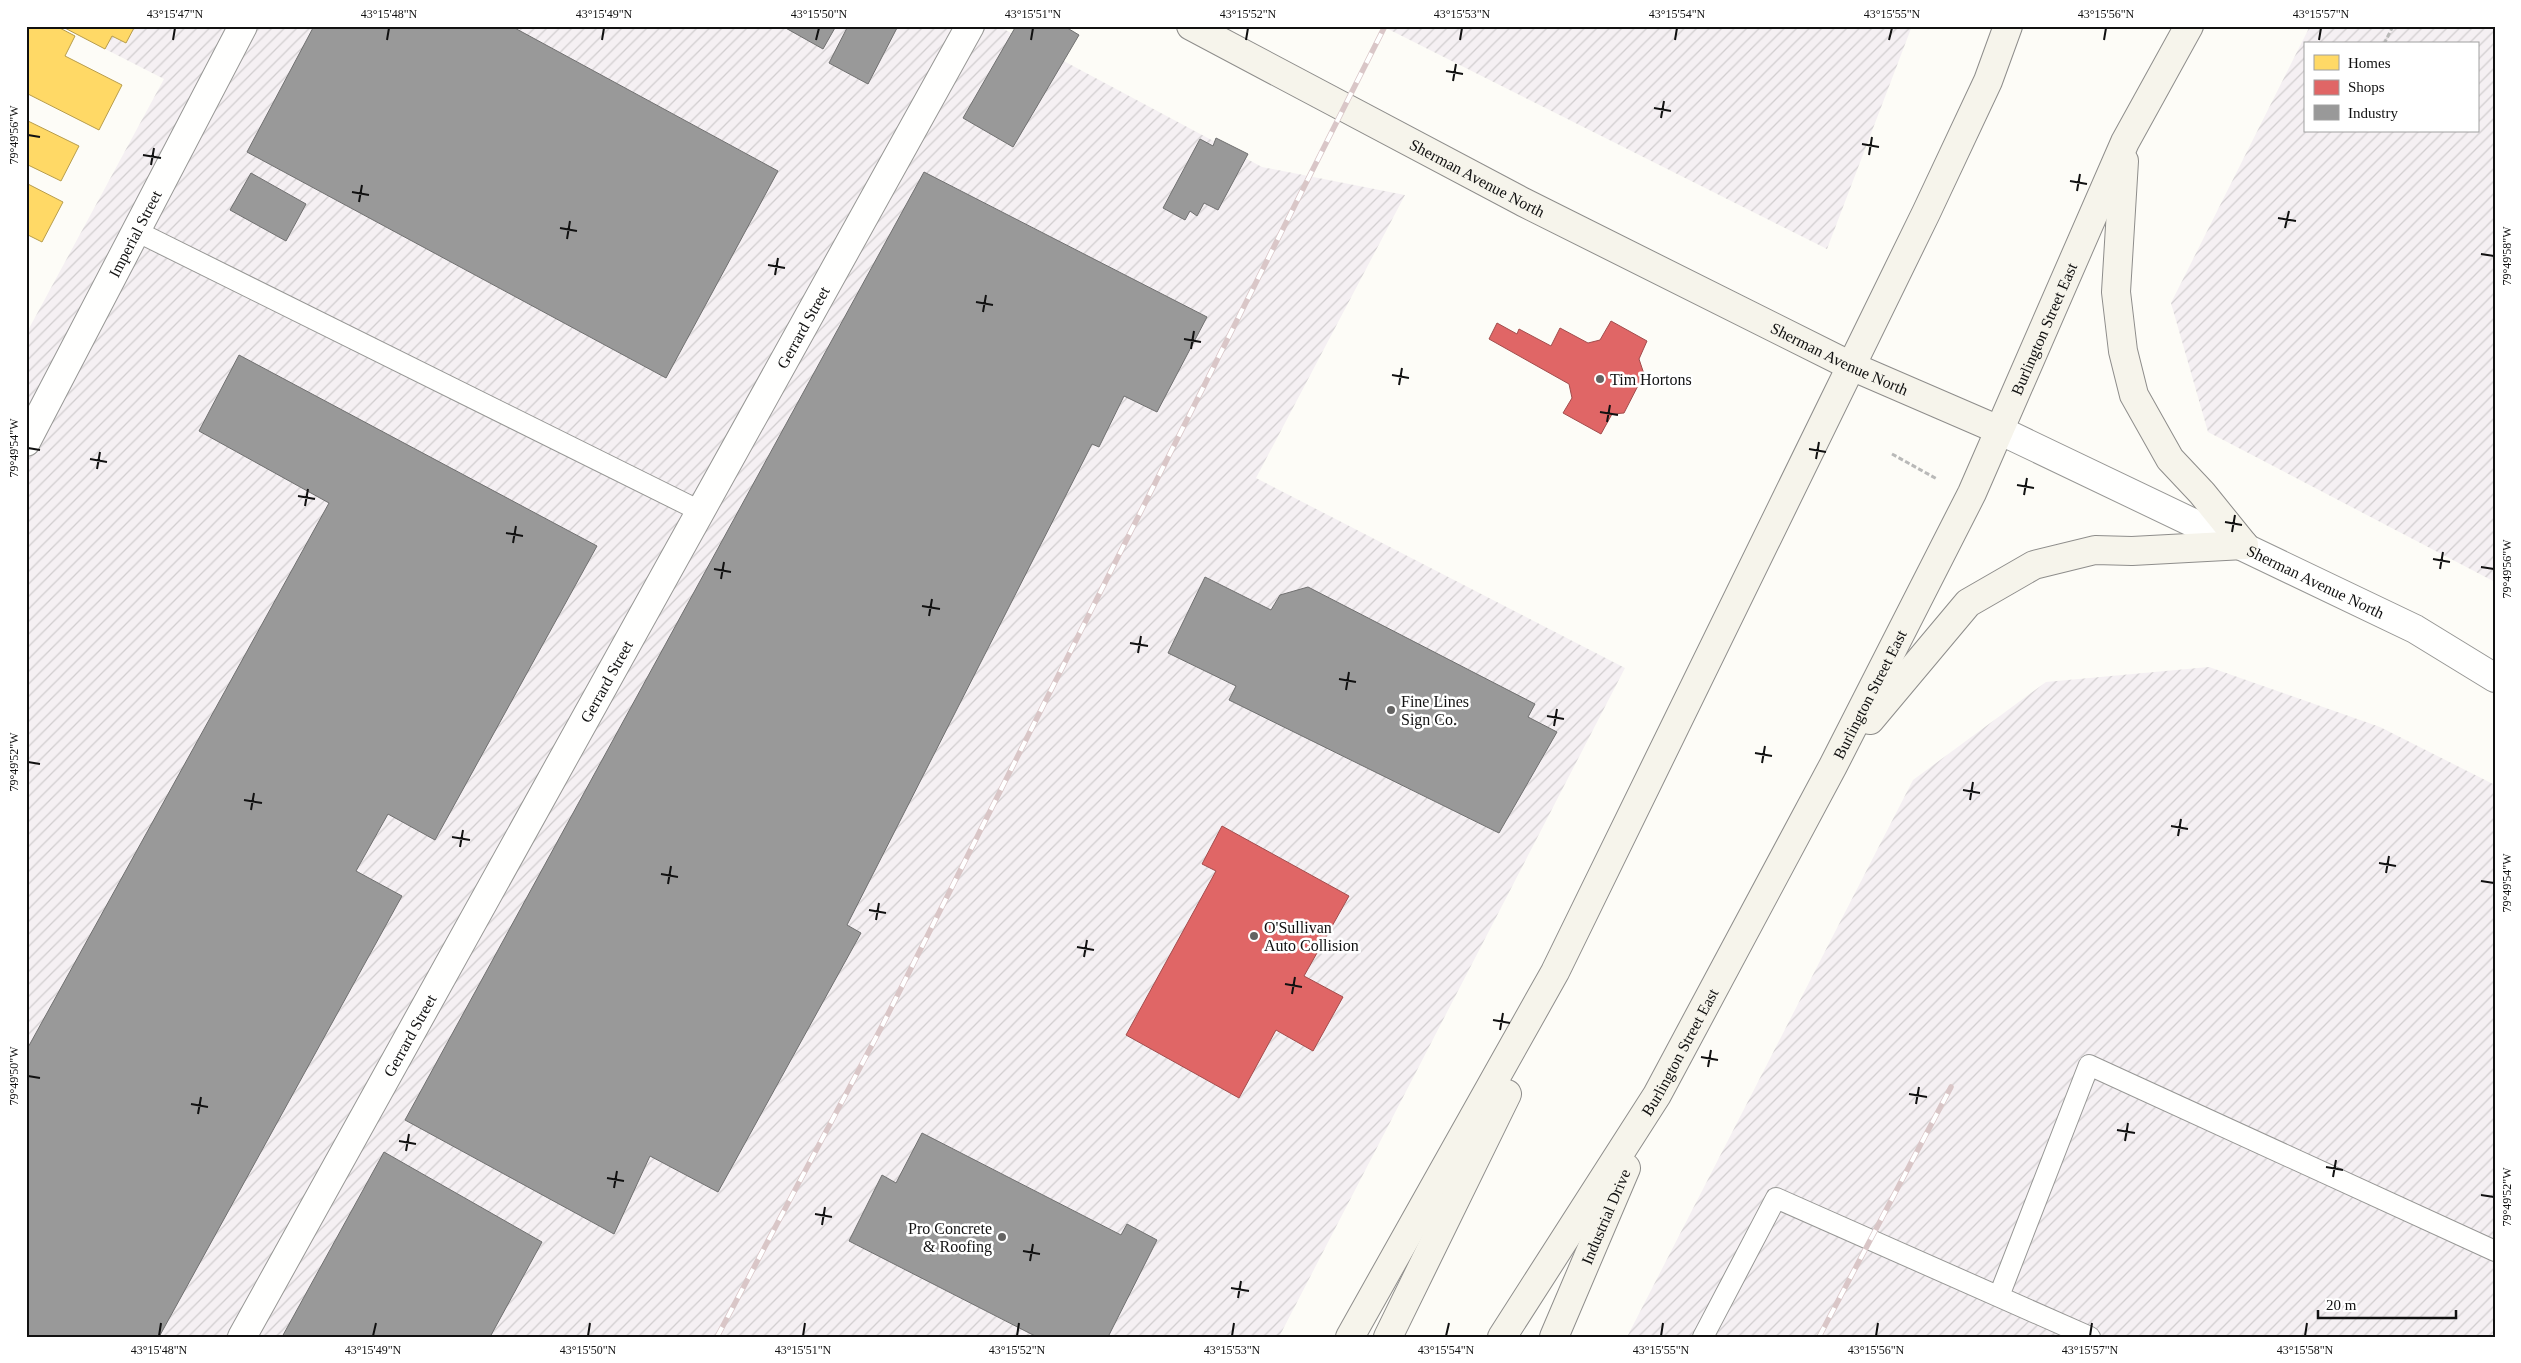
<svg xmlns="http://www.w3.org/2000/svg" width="2521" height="1363" font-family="'Times New Roman',serif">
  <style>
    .industrial { fill: url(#industrial-furrows); fill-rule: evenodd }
    .homes { fill: #ffd966; stroke: #b89d4c }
    .shops { fill: #e06666; stroke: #a24c4c }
    .industry { fill: #999; stroke: #707070 }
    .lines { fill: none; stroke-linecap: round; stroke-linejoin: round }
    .lane-casing { stroke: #979795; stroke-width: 22 }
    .street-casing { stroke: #979795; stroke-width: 30 }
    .secondary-casing { stroke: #8e8d8b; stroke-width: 30 }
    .path { stroke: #b9b9b8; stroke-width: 3; stroke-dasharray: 5 2.5; stroke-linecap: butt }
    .lane { stroke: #fffffe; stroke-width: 20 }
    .street { stroke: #fffffe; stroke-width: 28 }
    .secondary { stroke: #f6f4eb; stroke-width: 28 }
    .rail-casing { stroke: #d9c6c7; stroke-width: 5.5 }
    .rail { stroke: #fff; stroke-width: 4; stroke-dasharray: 11; stroke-linecap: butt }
    .ticks { fill: none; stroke: #111; stroke-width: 2 }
    .poi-dot { fill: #646362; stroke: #fff; stroke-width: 2 }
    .labels { text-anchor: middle; stroke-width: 5; stroke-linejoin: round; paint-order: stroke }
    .street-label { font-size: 16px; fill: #111; stroke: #fff }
    .poi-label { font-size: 16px; fill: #111; stroke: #fff; text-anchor: start }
    .neatline { fill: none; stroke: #111; stroke-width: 2 }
    .ticks-label { font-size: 12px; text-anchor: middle; fill: #111 }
  </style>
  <defs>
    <pattern id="industrial-furrows" width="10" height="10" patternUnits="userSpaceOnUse" patternTransform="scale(1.25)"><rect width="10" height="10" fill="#f5f0f3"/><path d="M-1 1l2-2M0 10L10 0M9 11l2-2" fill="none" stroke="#d1cdcf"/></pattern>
  </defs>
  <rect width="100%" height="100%" fill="#fdfcf7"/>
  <path class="industrial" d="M60 26H998L1262 167 1405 195 1256 478 1625 668 1279 1337H26V334L164 79Z
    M1382 26H1912L1827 249Z
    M2310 26H2495V582L2208 432 2171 303ZM2305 44H2477V131H2305Z
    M2209 667 2380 727 2495 785V1337H1627L1913 780 2046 682Z"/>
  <path class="homes" d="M26 26H56L75 36 65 56 122 85 99 130 26 93Z
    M61 26H135L126 43 112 36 105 49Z
    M26 120 79 146 61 181 26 164Z
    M26 183 63 202 42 242 26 234Z"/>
  <path class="shops" d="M1611 321 1647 341 1639 359 1644 374 1624 413 1612 414 1601 434 1563 413 1572 398 1569 384 1489 339 1497 323 1517 334 1519 329 1551 346 1560 328 1588 343 1600 340Z
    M1222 826 1349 896 1304 976 1343 997 1313 1051 1276 1030 1239 1098 1126 1035 1216 871 1202 864Z"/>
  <path class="industry" d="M314 26H511L778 171 666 378 247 152Z
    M782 26H836L823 49Z
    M848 26H898L868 84 829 63Z
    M1016 26H1064L1079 35 1013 147 963 118Z
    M1216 138 1248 154 1218 210 1204 203 1197 216 1190 211 1185 220 1163 208 1200 139 1213 146Z
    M924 172 1207 317 1157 412 1124 396 1099 447 1092 444 847 925 861 933 718 1192 650 1156 614 1234 405 1120Z
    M251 173 306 204 286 241 230 210Z
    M239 355 597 546 435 840 388 814 356 871 402 896 159 1337H26V1051L329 503 199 431Z
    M1205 577 1271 610 1280 595 1308 587 1535 704 1528 717 1557 732 1499 833 1229 700 1236 686 1168 653Z
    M922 1133 1121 1235 1127 1224 1157 1240 1108 1337H1037L849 1241 882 1175 896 1183Z
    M384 1152 542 1242 490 1337H282Z"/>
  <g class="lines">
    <defs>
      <path id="lane" d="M136 231 702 512
        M1999 1296 2089 1065 2495 1251
        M1703 1337 1776 1198 2090 1337"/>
      <g id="street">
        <path id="s1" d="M1999 430 2415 629 2495 678"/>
        <path id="s2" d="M26 442 243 26"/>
        <path id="s3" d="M242 1337 970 26"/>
      </g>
      <g id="secondary">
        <path id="s4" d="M1191 26 1523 202 1851 366 1999 430"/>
        <path d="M2124 161 2116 292 2123 351 2134 395 2170 459 2202 493 2244 545"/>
        <path d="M1870 720 1968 603 2034 565 2095 550 2132 551 2244 545"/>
        <path d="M1350 1337 1555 972 1926 213 1988 81 2008 26"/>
        <path d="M1388 1337 1507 1094"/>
        <path id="s5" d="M1502 1337 1657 1095 1833 766 1972 493 2125 142 2189 26"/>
        <path id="s6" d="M1554 1337 1626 1168"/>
      </g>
    </defs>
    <use href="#lane" class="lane-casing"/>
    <use href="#street" class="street-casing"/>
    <use href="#secondary" class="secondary-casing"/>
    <path class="path" d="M2384 44 2393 26
      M1892 454 1937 479"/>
    <use href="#lane" class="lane"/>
    <use href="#street" class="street"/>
    <use href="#secondary" class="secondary"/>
    <defs>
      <path id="rail" d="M717 1337 881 1028 1385 26
        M1819 1337 1951 1087"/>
    </defs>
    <use href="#rail" class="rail-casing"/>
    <use href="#rail" class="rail"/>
  </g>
  <path class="ticks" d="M173 40 175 28M387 40 389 28M602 40 604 28M816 40 819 28M1031 40 1033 28M1246 40 1248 28M1460 40 1462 28M1675 40 1677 28M1889 40 1892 28M2104 40 2106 28M2319 40 2321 28M1446 71 1463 74M1453 81 1456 64M1654 108 1671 111M1661 118 1664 101M28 135 40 137M1862 144 1879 147M143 155 161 158M1869 155 1872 137M151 165 154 148M2070 181 2087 184M2077 191 2080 174M352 192 369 195M359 202 362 185M2278 218 2296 221M560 228 577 231M2285 228 2289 211M567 239 570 221M2481 254 2494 256M768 265 785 268M775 275 778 258M976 302 993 305M983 312 986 295M1184 339 1201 342M1191 349 1194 331M1392 375 1409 378M1399 385 1402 368M1600 412 1618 415M1607 422 1610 405M28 448 40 450M1809 449 1826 452M90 459 107 462M1816 459 1819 442M97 469 100 452M2017 485 2034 488M2024 495 2027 478M298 496 315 499M305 506 308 489M2225 522 2242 525M2232 532 2235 515M506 533 523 536M513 543 516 526M2433 559 2450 562M2481 567 2494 569M714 569 731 572M2440 569 2443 552M721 579 724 562M922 606 940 609M929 616 932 599M1130 643 1148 646M1138 653 1141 636M1339 679 1356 682M1346 690 1349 672M1547 716 1564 719M1554 726 1557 709M1755 753 1772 756M28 762 40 764M1762 763 1765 746M1963 790 1980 793M244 800 262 803M1970 800 1973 782M251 810 254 793M2171 826 2188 829M2178 836 2181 819M452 837 470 840M460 847 463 830M2379 863 2396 866M2386 873 2389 856M661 874 678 877M2481 881 2494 883M668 884 671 866M869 910 886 913M876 920 879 903M1077 947 1094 950M1084 957 1087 940M1285 984 1302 987M1292 994 1295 977M1493 1020 1510 1023M1500 1030 1503 1013M1701 1057 1718 1060M1708 1067 1711 1050M28 1076 40 1078M1909 1094 1927 1097M191 1104 208 1107M1916 1104 1919 1087M198 1114 201 1097M2117 1130 2135 1133M399 1141 416 1144M2125 1141 2128 1123M406 1151 409 1134M2326 1167 2343 1170M2333 1177 2336 1160M607 1178 624 1181M614 1188 617 1171M2481 1195 2494 1197M815 1214 832 1217M822 1225 825 1207M1023 1251 1040 1254M1030 1261 1033 1244M1231 1288 1249 1291M1238 1298 1241 1281M159 1336 161 1323M373 1336 376 1323M588 1336 590 1323M803 1336 805 1323M1017 1336 1019 1323M1232 1336 1234 1323M1446 1336 1449 1323M1661 1336 1663 1323M1876 1336 1878 1323M2090 1336 2092 1323M2305 1336 2307 1323"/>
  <g class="poi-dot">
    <circle cx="1600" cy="379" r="5"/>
    <circle cx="1391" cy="710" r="5"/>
    <circle cx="1254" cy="936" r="5"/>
    <circle cx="1002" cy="1237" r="5"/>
  </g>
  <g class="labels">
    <g class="street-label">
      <text dy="6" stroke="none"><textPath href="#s4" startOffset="324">Sherman Avenue North</textPath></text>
      <text dy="6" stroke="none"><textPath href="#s2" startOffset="235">Imperial Street</textPath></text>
      <text dy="6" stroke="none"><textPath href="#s3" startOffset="1155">Gerrard Street</textPath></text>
      <text dy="6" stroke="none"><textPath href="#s5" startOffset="1146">Burlington Street East</textPath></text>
      <text dy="6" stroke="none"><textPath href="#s4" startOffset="729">Sherman Avenue North</textPath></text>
      <text dy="6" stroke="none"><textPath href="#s1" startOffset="351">Sherman Avenue North</textPath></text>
      <text dy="6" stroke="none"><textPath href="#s3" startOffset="750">Gerrard Street</textPath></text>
      <text dy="6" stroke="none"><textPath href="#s5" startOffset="741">Burlington Street East</textPath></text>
      <text dy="6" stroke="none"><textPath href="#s3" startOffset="345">Gerrard Street</textPath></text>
      <text dy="6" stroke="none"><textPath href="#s5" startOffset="336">Burlington Street East</textPath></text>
      <text dy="6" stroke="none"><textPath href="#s6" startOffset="131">Industrial Drive</textPath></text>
    </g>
    <g class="poi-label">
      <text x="1610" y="385">Tim Hortons</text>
      <text x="1401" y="707">Fine Lines<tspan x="1401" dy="18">Sign Co.</tspan></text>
      <text x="1264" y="933">O'Sullivan<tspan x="1264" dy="18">Auto Collision</tspan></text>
      <text x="992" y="1234" text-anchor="end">Pro Concrete<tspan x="992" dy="18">&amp; Roofing</tspan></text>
    </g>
  </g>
  <rect width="2521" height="1363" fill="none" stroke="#ffffff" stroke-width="55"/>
  <rect x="2304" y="42" width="175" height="90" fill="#ffffff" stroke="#a0a0a0"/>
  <rect x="2314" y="55" width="25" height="15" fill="#ffd966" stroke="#a0a0a0"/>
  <text x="2348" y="68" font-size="15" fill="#111111">Homes</text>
  <rect x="2314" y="80" width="25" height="15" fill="#e06666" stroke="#a0a0a0"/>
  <text x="2348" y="92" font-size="15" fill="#111111">Shops</text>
  <rect x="2314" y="105" width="25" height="15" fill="#999999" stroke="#a0a0a0"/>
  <text x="2348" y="118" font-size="15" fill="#111111">Industry</text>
  <path d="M2318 1310v8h138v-8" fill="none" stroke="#111111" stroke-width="2.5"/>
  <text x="2326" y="1310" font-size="15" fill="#111111" stroke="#ffffff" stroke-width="4" paint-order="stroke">20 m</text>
  <rect x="28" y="28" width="2466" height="1308" class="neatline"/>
  <g class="ticks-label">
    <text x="175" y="18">43°15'47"N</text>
    <text x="389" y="18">43°15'48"N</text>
    <text x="604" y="18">43°15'49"N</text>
    <text x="819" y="18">43°15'50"N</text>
    <text x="1033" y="18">43°15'51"N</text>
    <text x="1248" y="18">43°15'52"N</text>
    <text x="1462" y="18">43°15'53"N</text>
    <text x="1677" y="18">43°15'54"N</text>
    <text x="1892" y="18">43°15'55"N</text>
    <text x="2106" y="18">43°15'56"N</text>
    <text x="2321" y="18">43°15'57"N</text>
    <text transform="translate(14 135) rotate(-90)" y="4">79°49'56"W</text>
    <text transform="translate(2507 256) rotate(-90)" y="4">79°49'58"W</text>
    <text transform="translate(14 448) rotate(-90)" y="4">79°49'54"W</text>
    <text transform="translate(2507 569) rotate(-90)" y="4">79°49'56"W</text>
    <text transform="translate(14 762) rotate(-90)" y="4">79°49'52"W</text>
    <text transform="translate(2507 883) rotate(-90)" y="4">79°49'54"W</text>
    <text transform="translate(14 1076) rotate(-90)" y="4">79°49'50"W</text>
    <text transform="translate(2507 1197) rotate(-90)" y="4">79°49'52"W</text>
    <text x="159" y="1354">43°15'48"N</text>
    <text x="373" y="1354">43°15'49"N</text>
    <text x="588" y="1354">43°15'50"N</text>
    <text x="803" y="1354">43°15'51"N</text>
    <text x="1017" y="1354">43°15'52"N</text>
    <text x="1232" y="1354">43°15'53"N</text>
    <text x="1446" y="1354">43°15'54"N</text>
    <text x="1661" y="1354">43°15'55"N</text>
    <text x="1876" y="1354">43°15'56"N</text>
    <text x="2090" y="1354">43°15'57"N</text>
    <text x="2305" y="1354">43°15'58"N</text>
  </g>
</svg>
